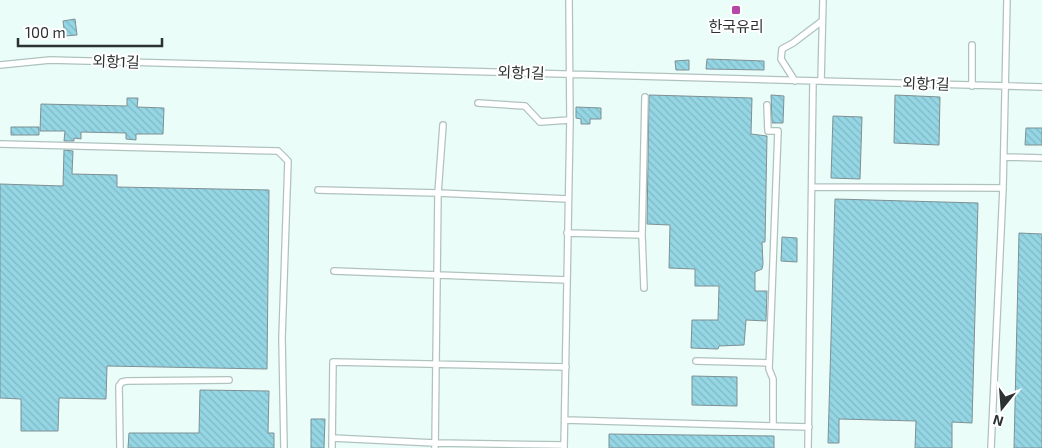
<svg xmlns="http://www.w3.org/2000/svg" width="1042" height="448" font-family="'Exo 2','Noto Sans KR',sans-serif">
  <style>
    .building { fill: url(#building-back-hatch); stroke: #7f9094 }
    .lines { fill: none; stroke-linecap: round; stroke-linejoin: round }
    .lane-casing { stroke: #b0c2be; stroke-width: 8 }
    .lane { stroke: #fff; stroke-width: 5.5 }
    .poi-dot { fill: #b348a9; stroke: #fff; stroke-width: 2 }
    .labels { text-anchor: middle; stroke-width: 4; stroke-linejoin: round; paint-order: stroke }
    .poi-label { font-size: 15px; fill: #2b3231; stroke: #fff }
    .street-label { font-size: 15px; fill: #2b3231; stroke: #fff }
  </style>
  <defs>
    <pattern id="building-back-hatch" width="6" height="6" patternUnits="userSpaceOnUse" patternTransform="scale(1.25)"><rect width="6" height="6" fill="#94d6e4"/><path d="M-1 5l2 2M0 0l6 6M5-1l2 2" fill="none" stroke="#80b8c4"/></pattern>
  </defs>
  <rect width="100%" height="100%" fill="#eafdf9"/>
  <path class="building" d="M75 19 77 35 65 36 63 21Z
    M707 59 764 61V70L706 69Z
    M689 60V70H676L675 61Z
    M649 95 752 98 751 134 767 136 765 242H762L763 264 762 269 755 272V291H767L766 321 746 320 744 345 719 346 718 349 691 348 692 320H718L719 286H695V269L669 268 670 225 647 224Z
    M771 95 784 96 783 123H772Z
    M895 95 940 97 939 145 894 143Z
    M127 98H138L137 107 164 108 163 134H136V140L126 139V133L81 132V139L74 138V141H64L65 131H40L41 104 127 106Z
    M576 107 601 108V119H590V124H581V119L576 118Z
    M833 116 862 117 860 179 831 178Z
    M11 127H39V135H11Z
    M1026 128H1042V145H1025Z
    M64 150 73 151 72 174 117 175V187L269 190 267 369 107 366 106 399 59 398 58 431H21V399L0 398V184L63 186Z
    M835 199 978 203 972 423 952 422V448H915L916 421 839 419V443H828Z
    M1019 233 1042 234V448H1014Z
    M782 237 797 238V262L781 261Z
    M692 376 737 377V406L692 405Z
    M200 390 269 391 268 433H274V448H128L129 433H199Z
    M311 419H325L324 448H311Z
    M609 434 774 436V448H609Z"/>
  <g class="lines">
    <defs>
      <path id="lane" d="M0 65 50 60 1042 87
        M795 81 781 59 782 49 793 43 822 21
        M821 81 823 0
        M972 86V45
        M478 103 525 106 540 122 570 120
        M767 105 768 131H778L769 369 773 379V425
        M443 125 438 193 568 199
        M0 144 278 151 288 161 282 338 284 448
        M1004 157 1042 158
        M812 187 1003 188
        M318 190 438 193 435 448
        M567 233 642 235 645 97
        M642 235 644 288
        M334 271 567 280
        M696 361 769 363
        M565 420 809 427
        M332 438 435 443 564 445
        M120 448 119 386 122 382 127 381 229 380
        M332 448 333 362 566 367
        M564 448 570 120 569 0
        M808 448 813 81
        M991 448 1003 188 1007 0"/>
    </defs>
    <use href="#lane" class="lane-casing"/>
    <use href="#lane" class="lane"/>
  </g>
  <rect class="poi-dot" x="731" y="5" width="10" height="10" rx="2.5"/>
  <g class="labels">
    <g class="poi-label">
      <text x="736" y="32">한국유리</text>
    </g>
    <g class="street-label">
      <text transform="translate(116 62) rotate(2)" y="5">외항1길</text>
      <text transform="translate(521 73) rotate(2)" y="5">외항1길</text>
      <text transform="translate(926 84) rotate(2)" y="5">외항1길</text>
    </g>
  </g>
  <g transform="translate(1002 408) rotate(197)" stroke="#ffffff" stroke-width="4" paint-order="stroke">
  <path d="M0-4L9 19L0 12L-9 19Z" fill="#2b3231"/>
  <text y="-8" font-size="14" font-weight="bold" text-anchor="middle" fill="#2b3231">N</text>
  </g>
  <path d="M18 38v8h144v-8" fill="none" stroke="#2b3231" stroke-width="2.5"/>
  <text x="25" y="38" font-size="15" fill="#2b3231" stroke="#ffffff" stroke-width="4" paint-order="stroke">100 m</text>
</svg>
